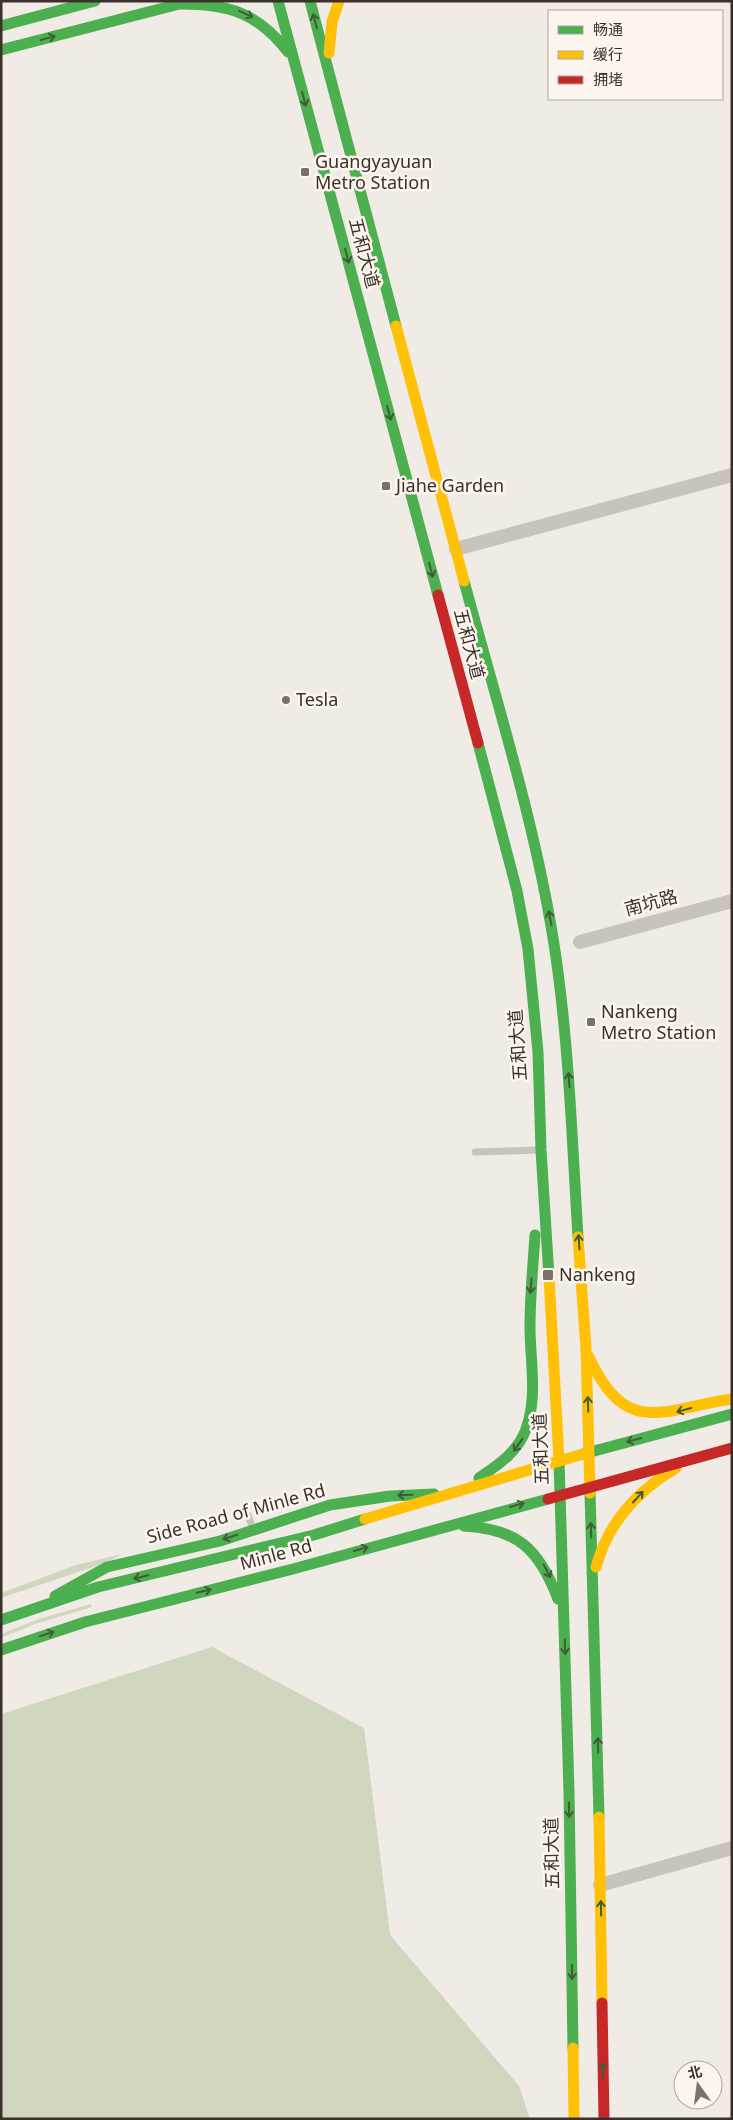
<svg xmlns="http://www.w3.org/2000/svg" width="733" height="2120" font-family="'Noto Sans','Noto Sans SC',sans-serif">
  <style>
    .green { fill: #d1d6bf }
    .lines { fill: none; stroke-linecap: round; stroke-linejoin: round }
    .lane { stroke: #c9c3be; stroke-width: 7 }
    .street { stroke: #c9c3be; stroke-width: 14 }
    .fast { stroke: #4caf50; stroke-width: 11 }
    .slow { stroke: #ffc107; stroke-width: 11 }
    .jam { stroke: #c62828; stroke-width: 11 }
    .oneway { stroke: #415c38 }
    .poi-dot { fill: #7a716c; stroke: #fbf5ee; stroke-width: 2 }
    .labels { text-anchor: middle; stroke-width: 5; stroke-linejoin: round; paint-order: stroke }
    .poi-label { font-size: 18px; fill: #3b302b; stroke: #fbf5ee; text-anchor: start }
    .street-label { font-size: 18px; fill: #3b302b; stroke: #fbf5ee }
  </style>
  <rect width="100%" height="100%" fill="#f0ebe5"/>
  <path class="green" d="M122 1554 105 1563 1 1598V1593L76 1565Z
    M91 1604 92 1607 35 1624 1 1638V1634L39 1619Z
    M212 1647 364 1728 390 1935 519 2086 530 2119H1V1714Z"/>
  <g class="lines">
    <path class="lane" d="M475 1152 539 1150
      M248 1515 253 1529"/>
    <path class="street" d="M456 549 732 475
      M580 942 732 901
      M600 1885 732 1848"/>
    <path class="fast" d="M278 1 438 595
      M310 1 396 326
      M181 4C229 4 258 13 288 52
      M1 26 95 1
      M1 50 191 1
      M464 581C496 700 535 823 554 944 569 1041 572 1140 578 1237
      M478 743 517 891 528 949 538 1052 541 1150 549 1277
      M583 1454 732 1414
      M559 1460 569 1792 573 2048
      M479 1478C498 1465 518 1452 526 1429 538 1397 530 1360 530 1327 530 1296 533 1266 535 1235
      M590 1493 599 1817
      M464 1526C518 1529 539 1549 558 1599
      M55 1596 107 1567 220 1541 330 1505 390 1496 434 1494
      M1 1620 98 1587 314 1535 365 1519
      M1 1650 85 1622 293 1569 548 1499"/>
    <path class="slow" d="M329 53 332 22 339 1
      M396 326 464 581
      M578 1237 586 1348 590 1493
      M549 1277 559 1460
      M589 1357C627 1440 664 1408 732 1399
      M365 1519 583 1454
      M596 1567C608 1523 637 1491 676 1468
      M599 1817 602 2003
      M573 2048 574 2119"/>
    <path class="jam" d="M438 595 478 743
      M548 1499 732 1448
      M602 2003 604 2119"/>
  </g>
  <defs><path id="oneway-shaft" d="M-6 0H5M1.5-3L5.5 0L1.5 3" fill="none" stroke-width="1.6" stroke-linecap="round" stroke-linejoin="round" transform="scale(1.25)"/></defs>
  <g class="oneway">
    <use href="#oneway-shaft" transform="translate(246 14) rotate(25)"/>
    <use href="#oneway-shaft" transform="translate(315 21) rotate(-105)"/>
    <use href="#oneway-shaft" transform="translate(48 38) rotate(-15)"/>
    <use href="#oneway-shaft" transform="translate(304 99) rotate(75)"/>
    <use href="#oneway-shaft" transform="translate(347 256) rotate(75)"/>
    <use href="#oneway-shaft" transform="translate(389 413) rotate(75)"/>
    <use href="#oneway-shaft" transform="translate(431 570) rotate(75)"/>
    <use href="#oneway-shaft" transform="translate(550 918) rotate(-101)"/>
    <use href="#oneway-shaft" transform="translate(569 1080) rotate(-94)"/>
    <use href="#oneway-shaft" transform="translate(579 1242) rotate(-94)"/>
    <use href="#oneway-shaft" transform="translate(531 1286) rotate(94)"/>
    <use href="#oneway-shaft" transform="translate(588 1404) rotate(-92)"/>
    <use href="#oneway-shaft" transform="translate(684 1410) rotate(165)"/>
    <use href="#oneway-shaft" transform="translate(634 1440) rotate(165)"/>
    <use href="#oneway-shaft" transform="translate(518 1445) rotate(125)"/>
    <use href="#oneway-shaft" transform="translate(405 1495) rotate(178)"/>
    <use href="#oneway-shaft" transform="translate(638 1497) rotate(-47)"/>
    <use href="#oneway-shaft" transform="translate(517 1505) rotate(-16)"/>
    <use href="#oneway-shaft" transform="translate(591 1530) rotate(-92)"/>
    <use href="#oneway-shaft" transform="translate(230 1537) rotate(162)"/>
    <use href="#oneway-shaft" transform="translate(361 1549) rotate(-16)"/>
    <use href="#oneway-shaft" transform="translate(547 1571) rotate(63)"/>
    <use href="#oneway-shaft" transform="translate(141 1577) rotate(167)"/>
    <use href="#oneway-shaft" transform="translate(204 1591) rotate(-13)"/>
    <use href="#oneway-shaft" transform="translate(47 1634) rotate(-18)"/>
    <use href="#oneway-shaft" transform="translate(565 1647) rotate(88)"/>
    <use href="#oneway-shaft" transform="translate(598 1745) rotate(-92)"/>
    <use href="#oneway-shaft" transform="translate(569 1810) rotate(89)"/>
    <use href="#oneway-shaft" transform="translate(601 1908) rotate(-91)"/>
    <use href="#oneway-shaft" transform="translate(572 1972) rotate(89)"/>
    <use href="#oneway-shaft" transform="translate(603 2070) rotate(-91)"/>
  </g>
  <g class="poi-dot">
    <rect x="300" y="167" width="10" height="10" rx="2.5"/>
    <rect x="381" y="481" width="10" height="10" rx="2.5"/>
    <circle cx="286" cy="700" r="5"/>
    <rect x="586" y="1017" width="10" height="10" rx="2.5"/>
    <rect x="542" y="1269" width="12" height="12" rx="2.5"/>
  </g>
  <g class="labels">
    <g class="poi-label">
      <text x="315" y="168">Guangyayuan<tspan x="315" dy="21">Metro Station</tspan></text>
      <text x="396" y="492">Jiahe Garden</text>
      <text x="296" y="706">Tesla</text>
      <text x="601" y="1018">Nankeng<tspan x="601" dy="21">Metro Station</tspan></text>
      <text x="559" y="1281">Nankeng</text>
    </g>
    <g class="street-label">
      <text transform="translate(364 253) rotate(75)" y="6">五和大道</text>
      <text transform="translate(469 644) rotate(75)" y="6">五和大道</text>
      <text transform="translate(651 903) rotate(-15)" y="6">南坑路</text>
      <text transform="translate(518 1045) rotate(-94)" y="6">五和大道</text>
      <text transform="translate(541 1449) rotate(-92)" y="6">五和大道</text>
      <text transform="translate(236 1514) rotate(-15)" y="6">Side Road of Minle Rd</text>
      <text transform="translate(276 1555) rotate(-15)" y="6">Minle Rd</text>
      <text transform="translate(552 1853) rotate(-91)" y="6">五和大道</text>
    </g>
  </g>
  <rect width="733" height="2120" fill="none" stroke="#3b302b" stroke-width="5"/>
  <rect x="548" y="10" width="175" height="90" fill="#fbf5ee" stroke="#aea6a0"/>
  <rect x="558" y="26" width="25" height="8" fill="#4caf50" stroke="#aea6a0"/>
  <text x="593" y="35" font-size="15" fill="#3b302b">畅通</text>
  <rect x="558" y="51" width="25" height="8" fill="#ffc107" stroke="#aea6a0"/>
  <text x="593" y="60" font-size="15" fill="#3b302b">缓行</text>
  <rect x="558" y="76" width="25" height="8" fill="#c62828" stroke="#aea6a0"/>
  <text x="593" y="85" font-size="15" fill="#3b302b">拥堵</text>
  <g transform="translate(698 2085) rotate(346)"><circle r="24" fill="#fbf5ee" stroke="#aea6a0"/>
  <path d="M0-4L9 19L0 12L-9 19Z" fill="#7a716c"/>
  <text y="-8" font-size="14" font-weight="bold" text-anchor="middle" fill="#3b302b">北</text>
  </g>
</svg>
